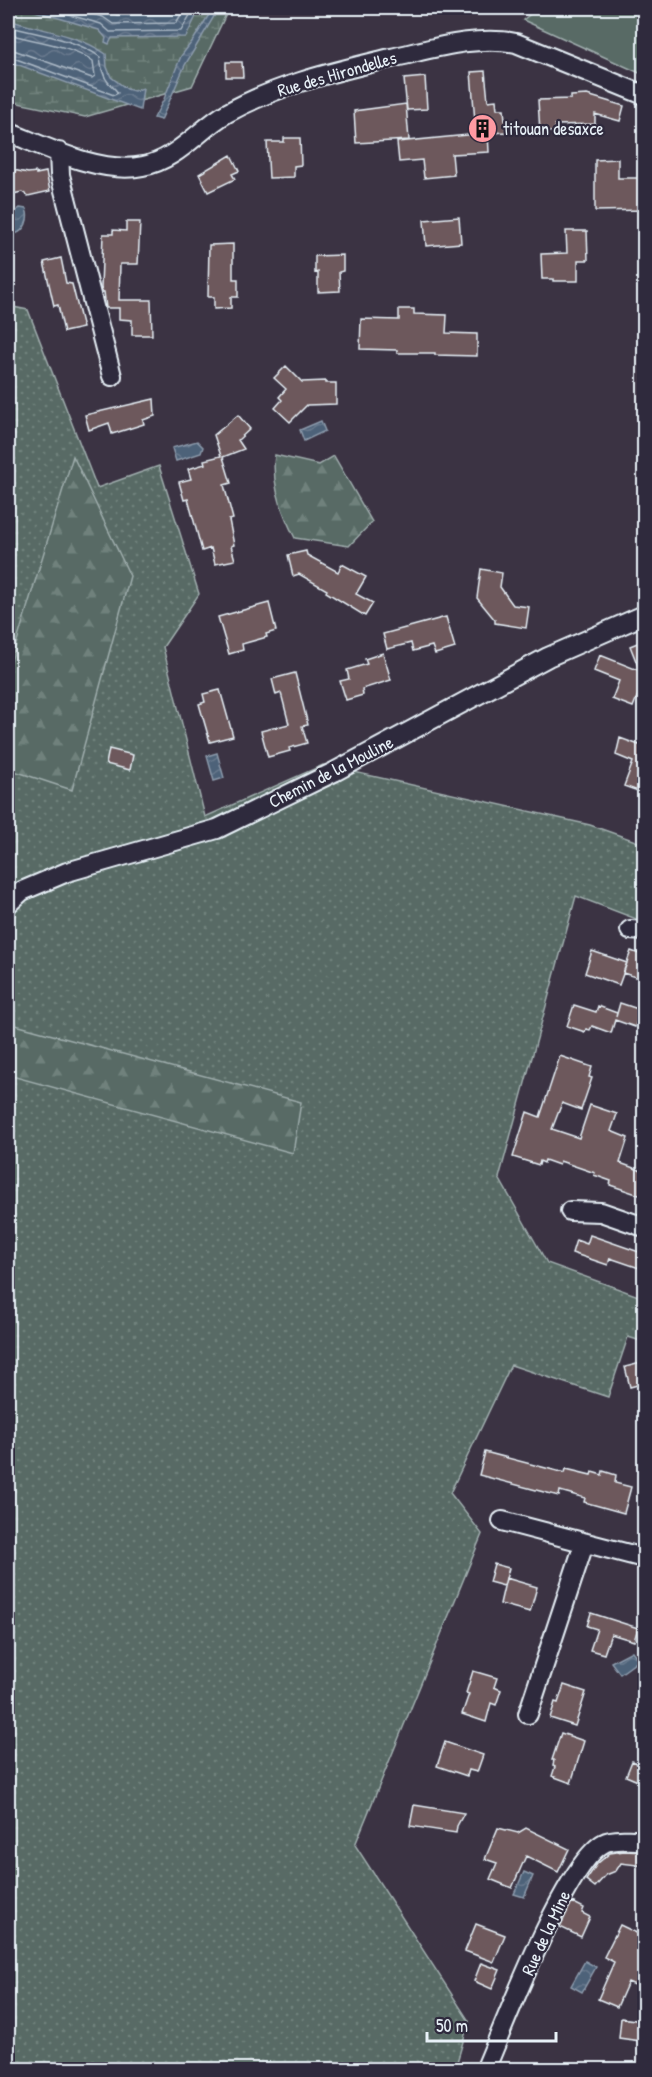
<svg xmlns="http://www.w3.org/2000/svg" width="652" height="2077" font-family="'Patrick Hand',sans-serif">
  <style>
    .grass { fill: url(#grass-dots); stroke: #a0aeae; stroke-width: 1.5 }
    .forest { fill: url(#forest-firs); stroke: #a0aeae; stroke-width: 1.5 }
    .wetland { fill: url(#wetland-marsh); stroke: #a0aeae; stroke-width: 1.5 }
    .green { fill: #586b65; stroke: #a0aeae; stroke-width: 1.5 }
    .water { fill: url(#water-waves); stroke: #8c9bac; stroke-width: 1.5 }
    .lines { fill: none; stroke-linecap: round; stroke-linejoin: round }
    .shore { stroke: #aab8c5; stroke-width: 1.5 }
    .building { fill: #6d595b; stroke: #e8f1f8; stroke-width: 1.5 }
    .minor-casing { stroke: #e8f1f8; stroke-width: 22 }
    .minor { stroke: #2f2a3d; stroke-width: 18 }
    .labels { text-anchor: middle; stroke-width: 4.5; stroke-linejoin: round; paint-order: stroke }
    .street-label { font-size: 18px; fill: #e8f1f8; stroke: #2f2a3d }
    .poi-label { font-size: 18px; fill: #e8f1f8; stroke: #2f2a3d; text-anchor: start }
  </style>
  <defs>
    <pattern id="grass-dots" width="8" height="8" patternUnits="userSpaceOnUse" patternTransform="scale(1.5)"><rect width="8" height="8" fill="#586b65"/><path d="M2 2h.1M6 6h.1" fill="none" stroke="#70817c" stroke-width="1.8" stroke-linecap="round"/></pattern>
    <pattern id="forest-firs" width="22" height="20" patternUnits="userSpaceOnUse" patternTransform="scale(1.5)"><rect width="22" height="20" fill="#586b65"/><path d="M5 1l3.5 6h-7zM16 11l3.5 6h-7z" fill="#70817c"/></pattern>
    <pattern id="wetland-marsh" width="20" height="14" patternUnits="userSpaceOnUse" patternTransform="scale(1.5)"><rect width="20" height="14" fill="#586b65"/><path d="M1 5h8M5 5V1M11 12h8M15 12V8" fill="none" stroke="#70817c"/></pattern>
    <pattern id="water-waves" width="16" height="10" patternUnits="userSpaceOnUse" patternTransform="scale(1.5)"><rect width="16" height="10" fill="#4e6279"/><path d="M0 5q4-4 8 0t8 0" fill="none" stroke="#68798d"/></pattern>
  </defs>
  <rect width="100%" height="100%" fill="#3b3343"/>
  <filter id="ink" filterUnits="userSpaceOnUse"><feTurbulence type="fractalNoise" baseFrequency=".0167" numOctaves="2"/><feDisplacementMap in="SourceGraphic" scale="12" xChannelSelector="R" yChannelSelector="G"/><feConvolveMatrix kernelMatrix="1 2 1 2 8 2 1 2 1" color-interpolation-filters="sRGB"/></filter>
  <g filter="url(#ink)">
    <path class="grass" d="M8 306 28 310 97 488 159 466 199 594 163 647 205 817 323 765 590 825 644 844V922L576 896 499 1178 547 1263 644 1298V1342L628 1337 608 1397 511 1365 450 1493 482 1534 355 1845 469 2021 455 2069H8Z"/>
    <path class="forest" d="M275 455 319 465 334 456 372 522 349 546 295 538C282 513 271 483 275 455Z
      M73 456 130 576 72 790 8 769V671Z
      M8 1023 301 1102 293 1153 8 1075Z"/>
    <path class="wetland" d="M8 8H229L192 86 85 117 8 101Z"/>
    <path class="green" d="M538 8H644V75L523 20Z"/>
    <path class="water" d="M25 8H200L186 37 112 38 109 44 105 42 106 38 99 30Z
      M213 8H219L185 65 161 120 154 118 164 99 181 56 194 39Z
      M8 20C41 30 77 34 106 54L107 67 111 77 127 89 134 91 143 88 140 110 8 61Z
      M20 208 26 209C30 219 25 231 15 234L11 231 10 226 14 221 16 211Z
      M321 421 325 431 304 441 300 430Z
      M197 441 203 447 201 453 176 461 172 448Z
      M217 753 224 778 214 781 207 756Z
      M632 1651 639 1660 620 1674 611 1662Z
      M524 1872 533 1876 524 1897 514 1894Z
      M585 1961 596 1967 582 1992 571 1986Z"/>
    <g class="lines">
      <path class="shore" d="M45 8 101 24 110 32 181 31 194 8
        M71 8 103 17 113 24 176 23 185 8
        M103 8 117 15 170 14 175 8
        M8 26C38 35 74 38 100 57 101 65 102 75 108 82 111 86 115 88 118 93L114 95 8 56
        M8 34C33 41 72 45 93 61L95 76 92 78 8 48"/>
    </g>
    <path class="building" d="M226 62H242L243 77H226Z
      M485 71 488 101 496 100 497 109H504L506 132 476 134 471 72Z
      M425 77 427 109 407 110 404 79Z
      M587 95 624 106 620 121 595 114V124L555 125V132H540L538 100 571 99V96Z
      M406 104 409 140 356 143 354 111Z
      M488 133 489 152 452 154 454 175 424 178 422 160 399 162 397 142Z
      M284 138H300L301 165 294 166V177L269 178 267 142H284Z
      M231 155 239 171 232 174 235 179 208 192 199 174Z
      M618 159V178H645V210L595 211V160Z
      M8 169 28 173 36 172V174L46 172 50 191 28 196 22 192 8 195Z
      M459 217 461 243 426 246 424 220Z
      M126 222H140L138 264H120L119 300H151L152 335H132V320L119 319V308H106L104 292H102L101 288 103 234H113V230L126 231Z
      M566 231H587L588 260H578V281H553V279H542L541 254 567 253Z
      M233 244V279H238V297H231V308L214 309V297H208L209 245Z
      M343 255V271L339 272 340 291 318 292V272L315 273V256Z
      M61 258 66 283 72 284 83 328 64 332 58 305 54 306 44 262Z
      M399 309H414V314L447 315 446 333 477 334V356L435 355V353H397V350L360 349 361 319 399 320Z
      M286 366 302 382 326 381V383H336V404L307 405 290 422 275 408 282 400 279 397 286 389 274 378Z
      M154 399 155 416 143 420 144 424 112 434 109 423 89 430 85 415Z
      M238 415 250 429 238 440 244 449 223 457 231 483 224 485 233 519 229 520 234 545 231 546 235 560 215 564 211 548 202 551 188 499 184 500 179 482 191 479 188 469 205 464 204 460 221 456 214 435Z
      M306 551 307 555 338 572 342 564 366 577 356 594 373 603 365 616 326 592 327 590 299 574 293 576 288 555Z
      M481 569 502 573 500 587 513 605 529 607 526 628 495 623V620L477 598Z
      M269 603 276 631 266 634 267 637 242 644 243 650 229 654 218 617Z
      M446 617 455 648 435 654 432 646 413 651 411 643 387 649 383 634Z
      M645 640V682L644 680 633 707 612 699 619 681 594 671 600 655 640 671 630 646Z
      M383 653 391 680 362 689 363 695 346 700 340 681 349 679 347 670 367 664 365 659Z
      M295 673 308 725 302 726 307 743 289 748 290 751 268 757 261 731 289 724 281 693 276 695 272 679Z
      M220 690 233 736 210 742 199 704 205 702 203 694Z
      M643 734 645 782 641 792 624 786 633 762 616 755 620 738 639 745Z
      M109 749 133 755 130 770 106 764Z
      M592 951 627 963 619 985 585 973Z
      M631 951 645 956V980L623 973Z
      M620 1003 641 1010 635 1027 615 1020 611 1033 592 1026 590 1030 586 1029 585 1032 567 1026 574 1005 596 1012 598 1006 617 1013 616 1017Z
      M560 1056 592 1067 589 1077 592 1078 581 1110 562 1103 552 1129 579 1138 590 1105 617 1114 611 1131 628 1138 620 1163 645 1172V1197L610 1185 611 1181 594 1175 595 1173 560 1161 559 1165 545 1160 544 1163 540 1161 539 1165 513 1157 527 1112 540 1117Z
      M590 1235 645 1254V1270L610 1258 608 1265 572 1253 576 1240 587 1244Z
      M645 1362V1383L630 1387 625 1367Z
      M485 1452 565 1473 566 1469 591 1475 592 1472 602 1475 603 1471 616 1475 615 1483 631 1487 624 1513 584 1502 585 1498 560 1491 559 1496 479 1475Z
      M494 1564 509 1568 504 1586 489 1582Z
      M506 1578 537 1587 530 1612 500 1604Z
      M591 1613 638 1628 634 1641 611 1634 604 1654 590 1650 597 1629 587 1626Z
      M473 1671 497 1678 494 1687 501 1690 496 1705 491 1703 486 1722 462 1714 469 1694 466 1693Z
      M564 1685 586 1692 575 1726 550 1718 555 1702 558 1703Z
      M561 1733 584 1741 571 1783 552 1776 555 1767 553 1766 554 1760H552Z
      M445 1742 483 1755 477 1772 469 1770 467 1776 437 1766Z
      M632 1761 645 1766V1784L626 1776Z
      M414 1805 464 1813 457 1826 456 1833 410 1826Z
      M498 1828 518 1833 526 1828 569 1849 558 1872 526 1856 512 1888 490 1879 497 1863 485 1859Z
      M624 1851 645 1852V1866L621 1863 616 1871 606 1875 595 1887 586 1880 597 1864 610 1853Z
      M572 1902 584 1908 582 1913 590 1917 581 1937 560 1927Z
      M476 1924 505 1935 494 1962 465 1951Z
      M620 1925 645 1937V1962L635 1985 628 1982 617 2007 598 1999 614 1962 604 1957Z
      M481 1963 500 1970 492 1989 474 1981Z
      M621 2018 642 2021 640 2041 619 2038Z"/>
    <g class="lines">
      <defs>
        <path id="minor" d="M8 132C46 147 101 175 143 166 177 160 199 129 227 113 279 84 334 72 391 58 432 49 474 35 516 43L644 95
          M59 152 60 175 112 376
          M8 904 22 891 67 872 217 829 334 772 548 657 644 615
          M630 930 644 931
          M570 1211 601 1212 644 1227
          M502 1521 644 1558
          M528 1714 584 1544
          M485 2070C505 2024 565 1863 604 1843 611 1839 636 1839 644 1841"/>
      </defs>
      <use href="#minor" class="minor-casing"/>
      <use href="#minor" class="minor"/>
    </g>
  </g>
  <defs>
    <symbol id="building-disc" viewBox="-11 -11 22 22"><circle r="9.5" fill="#ff9aa2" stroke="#2f2a3d"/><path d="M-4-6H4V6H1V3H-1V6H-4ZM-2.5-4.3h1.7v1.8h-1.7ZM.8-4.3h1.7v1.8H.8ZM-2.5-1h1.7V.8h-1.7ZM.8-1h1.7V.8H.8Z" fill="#111"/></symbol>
  </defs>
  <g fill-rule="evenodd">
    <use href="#building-disc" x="466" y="112" width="33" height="33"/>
  </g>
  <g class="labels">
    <g class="street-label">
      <text transform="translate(337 74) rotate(-16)" y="6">Rue des Hirondelles</text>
      <text transform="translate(331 772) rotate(-27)" y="6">Chemin de la Mouline</text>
      <text transform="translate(546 1933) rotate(-65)" y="6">Rue de la Mine</text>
    </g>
    <g class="poi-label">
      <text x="503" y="135">titouan desaxce</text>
    </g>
  </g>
  <rect width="652" height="2077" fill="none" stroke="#2f2a3d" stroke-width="30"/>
  <rect x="15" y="15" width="622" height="2047" fill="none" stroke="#e8f1f8" stroke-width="2" filter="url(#ink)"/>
  <path d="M427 2032v9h129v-9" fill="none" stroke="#e8f1f8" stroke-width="3"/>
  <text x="436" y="2032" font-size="18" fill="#e8f1f8" stroke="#2f2a3d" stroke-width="4.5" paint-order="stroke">50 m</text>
</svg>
